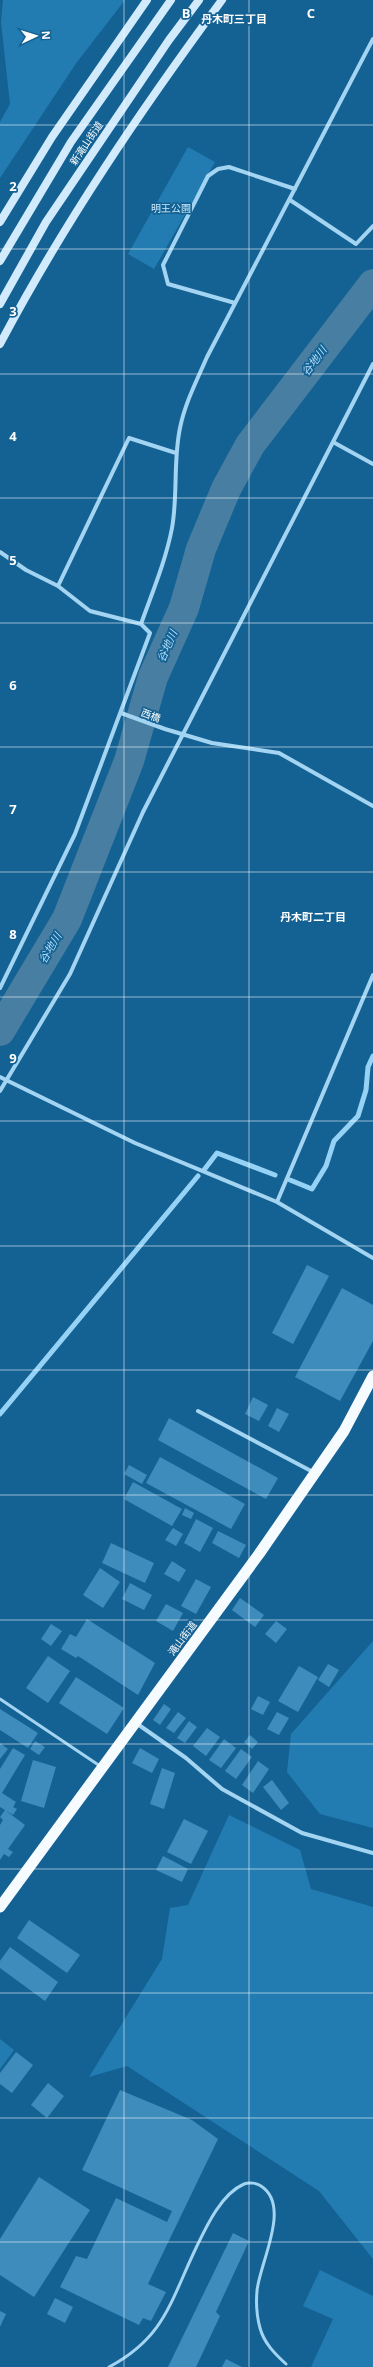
<svg xmlns="http://www.w3.org/2000/svg" width="373" height="2367" font-family="'Open Sans','Noto Sans JP',sans-serif">
  <style>
    .green { fill: #237cb1 }
    .lines { fill: none; stroke-linecap: round; stroke-linejoin: round }
    .stream { stroke: #95d2f5; stroke-width: 5 }
    .river { stroke: #477ea1; stroke-width: 30 }
    .building { fill: #3d8cbc }
    .service { stroke: #a3d4f2; stroke-width: 3 }
    .minor { stroke: #a3d4f2; stroke-width: 4 }
    .secondary { stroke: #d1ebfc; stroke-width: 8 }
    .trunk { stroke: #f6fbff; stroke-width: 11 }
    .grid { fill: none; stroke: #fff; stroke-width: 1; stroke-opacity: 0.55 }
    .labels { text-anchor: middle; stroke-width: 3.5; stroke-linejoin: round; paint-order: stroke }
    .street-label { font-size: 10px; fill: #fff; stroke: #146294 }
    .park-label { font-size: 10px; fill: #caeafc; stroke: #146294 }
    .neighbourhood-label { font-size: 11px; font-weight: bold; fill: #fff; stroke: #146294 }
    .water-label { font-size: 11px; font-style: italic; fill: #afddf9; stroke: #146294 }
    .grid-label { font-size: 13px; text-anchor: middle; font-weight: bold; fill: #fff; stroke: #146294; stroke-width: 3.5; stroke-linejoin: round; paint-order: stroke }
  </style>
  <rect width="100%" height="100%" fill="#146294"/>
  <path class="green" d="M3 0H125L77 62 0 178V122L10 104 1 22Z
    M188 147 215 162 154 269 128 254Z
    M373 1641V1828L320 1814 287 1772 291 1734Z
    M229 1815 300 1850 311 1889 373 1907V2259L319 2191 127 2066 89 2077 162 1959 170 1908 188 1905Z
    M0 2039 14 2050 0 2069Z
    M320 2270 373 2296V2367H311L333 2319 303 2306Z"/>
  <g class="lines">
    <path class="stream" d="M204 1170 217 1153 275 1175
      M290 1180 312 1189 326 1166 334 1141 358 1116 366 1090 368 1067 373 1056
      M0 1414 198 1176"/>
    <path class="river" d="M0 1031 67 919 129 761 153 677 184 608 201 549 226 489 250 445 373 284"/>
  </g>
  <path class="building" d="M307 1265 329 1276 293 1344 272 1333Z
    M342 1288 373 1305V1341L340 1401 295 1377Z
    M253 1397 268 1405 259 1421 245 1414Z
    M277 1408 289 1414 279 1432 268 1426Z
    M169 1418 278 1478 266 1499 158 1440Z
    M160 1457 245 1504 231 1529 146 1483Z
    M129 1465 147 1475 142 1484 124 1474Z
    M133 1482 182 1509 172 1526 124 1499Z
    M185 1508 194 1513 191 1519 182 1515Z
    M196 1519 213 1528 200 1552 184 1543Z
    M173 1528 183 1534 176 1546 165 1540Z
    M218 1531 246 1545 239 1558 212 1543Z
    M111 1543 154 1563 145 1583 102 1563Z
    M172 1561 186 1570 179 1582 164 1574Z
    M100 1568 120 1582 103 1608 83 1595Z
    M196 1579 211 1587 196 1614 181 1606Z
    M130 1583 152 1595 144 1610 122 1599Z
    M240 1598 264 1615 255 1627 232 1610Z
    M166 1604 183 1613 173 1631 156 1621Z
    M87 1619 155 1663 138 1695 78 1656 76 1658 61 1649 70 1634 76 1637Z
    M276 1621 287 1629 276 1643 265 1634Z
    M51 1624 62 1631 51 1646 41 1639Z
    M48 1656 70 1671 48 1703 26 1688Z
    M328 1664 339 1670 329 1687 318 1680Z
    M299 1666 318 1677 298 1712 278 1701Z
    M76 1677 124 1708 107 1734 59 1703Z
    M258 1696 270 1702 263 1715 251 1709Z
    M164 1704 171 1709 160 1725 153 1720Z
    M0 1709 38 1733 28 1748 0 1730Z
    M178 1712 186 1718 174 1733 166 1728Z
    M277 1712 289 1718 279 1735 267 1729Z
    M189 1721 197 1727 185 1743 177 1738Z
    M207 1728 220 1737 206 1756 193 1746Z
    M250 1735 258 1742 252 1749 244 1742Z
    M224 1739 236 1748 221 1768 209 1760Z
    M35 1741 45 1747 39 1755 30 1749Z
    M0 1743 8 1749 0 1759Z
    M13 1748 25 1755 2 1793 16 1802 13 1807 17 1809 13 1815 0 1807V1769Z
    M140 1748 159 1759 152 1773 132 1763Z
    M241 1749 252 1757 236 1779 225 1771Z
    M33 1760 56 1767 44 1808 21 1801Z
    M258 1761 269 1769 253 1793 242 1785Z
    M162 1768 175 1773 164 1809 150 1804Z
    M272 1780 289 1803 281 1810 263 1787Z
    M5 1810 25 1825 8 1849 13 1852 9 1857 4 1854 0 1860V1825L3 1820 0 1817Z
    M184 1819 208 1831 191 1864 167 1852Z
    M163 1856 188 1869 182 1882 156 1870Z
    M29 1920 80 1955 67 1973 17 1938Z
    M10 1947 58 1982 45 2001 0 1968V1961Z
    M16 2052 33 2065 12 2093 0 2084V2073Z
    M48 2083 64 2096 47 2118 31 2105Z
    M120 2090 192 2120 218 2139 148 2284 166 2292 151 2321 143 2318 139 2325 60 2287 76 2256 87 2259 116 2198 167 2222 172 2211 82 2170Z
    M39 2177 90 2210 34 2297 0 2275V2239Z
    M233 2233 249 2241 216 2312 220 2316 196 2367H168Z
    M55 2298 73 2307 65 2323 47 2314Z
    M0 2311 6 2314 0 2327Z
    M226 2359 242 2367H222Z"/>
  <g class="lines">
    <path class="service" d="M0 1699 100 1766
      M109 2367C165 2337 170 2302 196 2248 206 2227 221 2194 244 2184 249 2182 257 2183 261 2186 292 2206 259 2264 257 2291 256 2302 257 2317 260 2328 264 2343 275 2354 286 2364"/>
    <path class="minor" d="M290 200 356 244 373 226
      M235 303 168 284 163 265 208 176 218 169 229 167 295 189
      M333 442 373 464
      M0 552 26 570 58 586 90 611 141 624 150 633 75 834 0 988
      M58 586 129 438 176 453
      M141 624C152 593 166 560 172 528 178 495 173 461 180 428 185 403 197 380 207 357L373 39
      M121 713 165 729 212 743 279 753 373 806
      M0 1077 135 1143 277 1202 373 1258
      M0 1091 70 974 143 812 373 364
      M277 1202 373 975
      M198 1411 313 1472
      M136 1723 186 1758 222 1789 302 1833 373 1853"/>
    <path class="secondary" d="M0 222 52 137 147 0
      M0 261 71 142 171 0
      M0 304 46 222 169 40 199 0
      M0 344C64 223 141 110 222 0"/>
    <path class="trunk" d="M0 1907 259 1554 344 1431 373 1376"/>
  </g>
  <path class="grid" d="M124 0V2367M249 0V2367M0 125H373M0 249H373M0 374H373M0 498H373M0 623H373M0 747H373M0 872H373M0 997H373M0 1121H373M0 1246H373M0 1370H373M0 1495H373M0 1620H373M0 1744H373M0 1869H373M0 1993H373M0 2118H373M0 2242H373"/>
  <g class="labels">
    <g class="street-label">
      <text transform="translate(86 143) rotate(-56)" y="4">新滝山街道</text>
      <text transform="translate(151 715) rotate(21)" y="4">西橋</text>
      <text transform="translate(182 1638) rotate(-53)" y="4">滝山街道</text>
    </g>
    <g class="park-label">
      <text x="171" y="212">明王公園</text>
    </g>
    <g class="neighbourhood-label">
      <text x="234" y="23">丹木町三丁目</text>
      <text x="313" y="921">丹木町二丁目</text>
    </g>
    <g class="water-label">
      <text transform="translate(314 361) rotate(-53)" y="4">谷地川</text>
      <text transform="translate(167 646) rotate(-66)" y="4">谷地川</text>
      <text transform="translate(50 948) rotate(-59)" y="4">谷地川</text>
    </g>
  </g>
  <g class="grid-label">
    <text x="186" y="18">B</text>
    <text x="311" y="18">C</text>
    <text x="13" y="191">2</text>
    <text x="13" y="316">3</text>
    <text x="13" y="441">4</text>
    <text x="13" y="565">5</text>
    <text x="13" y="690">6</text>
    <text x="13" y="814">7</text>
    <text x="13" y="939">8</text>
    <text x="13" y="1063">9</text>
  </g>
  <g transform="translate(36 36) rotate(86)" stroke="#146294" stroke-width="3" paint-order="stroke">
  <path d="M0-3L7 15L0 10L-7 15Z" fill="#ffffff"/>
  <text y="-6" font-size="11" font-weight="bold" text-anchor="middle" fill="#ffffff">N</text>
  </g>
</svg>
